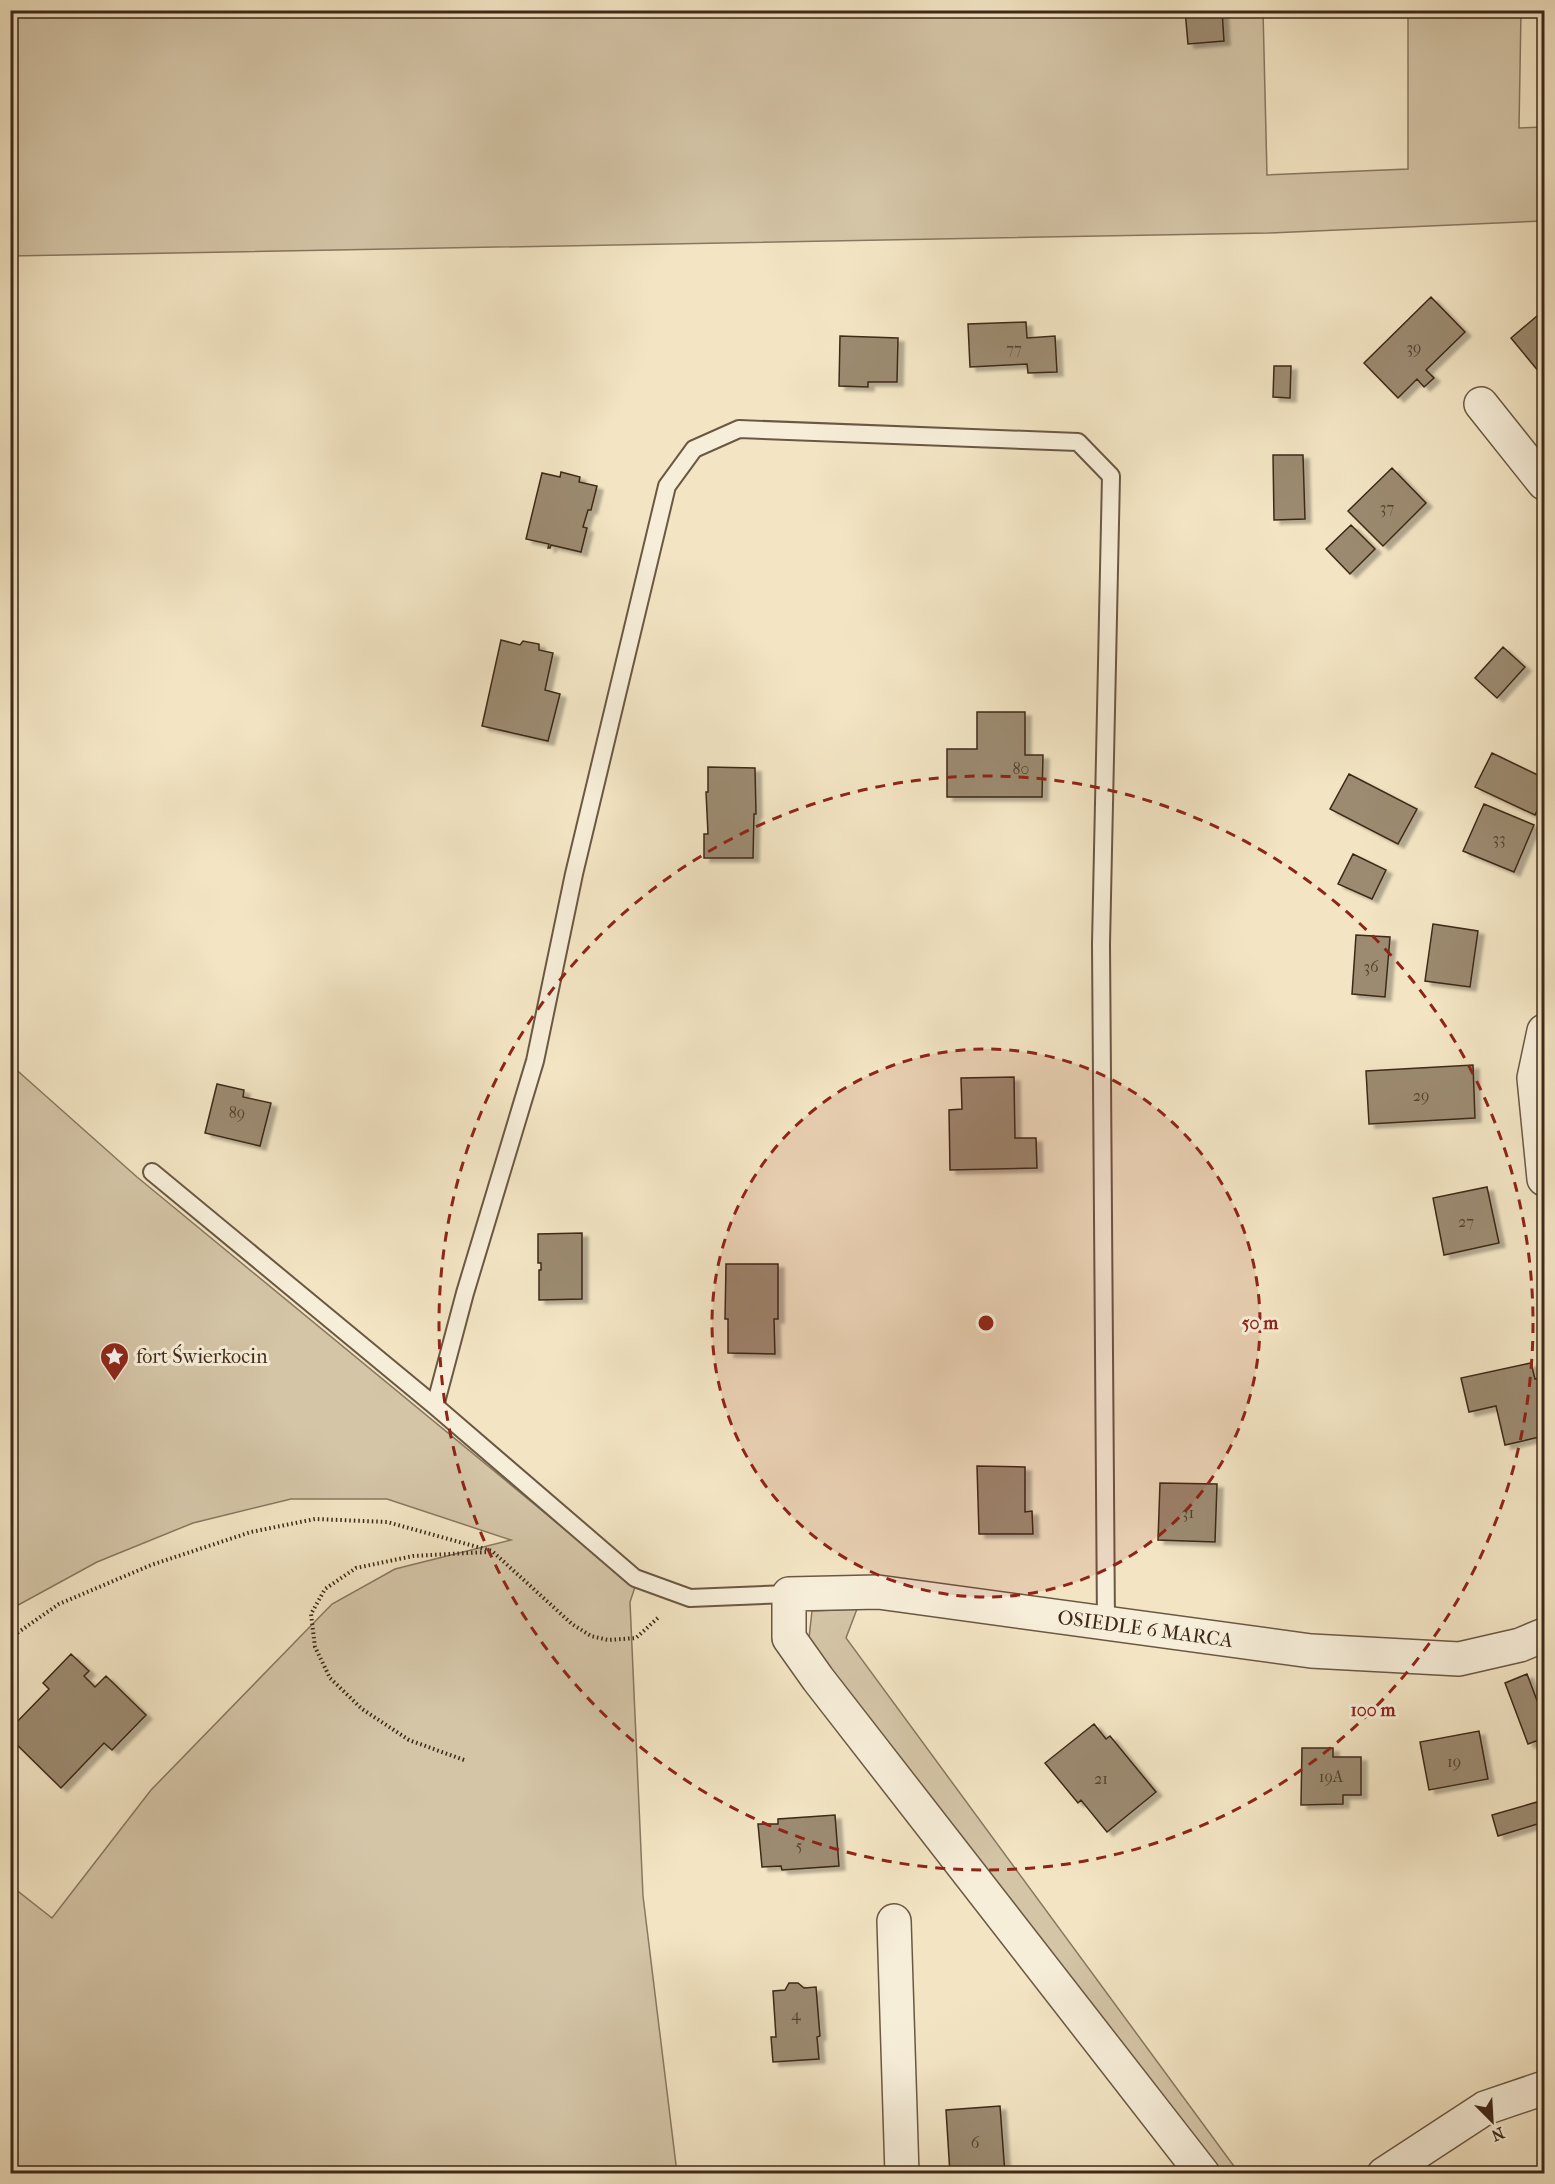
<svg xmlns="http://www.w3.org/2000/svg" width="1555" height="2184" font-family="'IM FELL French Canon',serif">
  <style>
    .green { fill: #d4c5a7; stroke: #897760; stroke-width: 1.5 }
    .building { fill: #9c8b71; stroke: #3e2918; stroke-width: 1.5; filter: url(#shadow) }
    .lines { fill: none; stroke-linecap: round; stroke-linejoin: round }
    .lane-casing { stroke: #6b5843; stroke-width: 20 }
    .street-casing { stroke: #6b5843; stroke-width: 36 }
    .path { stroke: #3e2918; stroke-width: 4; stroke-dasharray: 1.5 3; stroke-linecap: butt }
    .lane { stroke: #f7eed9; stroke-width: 16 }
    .street { stroke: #f7eed9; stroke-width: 33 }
    .ring { fill: none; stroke: #8f2418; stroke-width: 3; stroke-dasharray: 10 8 }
    .labels { text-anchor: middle; stroke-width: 6; stroke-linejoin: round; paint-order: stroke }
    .number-label { font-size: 16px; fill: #56422e }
    .poi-label { font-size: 20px; fill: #3e2918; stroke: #f7eed9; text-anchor: start }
    .street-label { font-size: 20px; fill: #3e2918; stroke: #f7eed9 }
    .centre { fill: #8f2418; stroke: #f7eed9; stroke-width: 3 }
    .ring-label { font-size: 18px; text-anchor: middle; font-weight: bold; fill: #8f2418; stroke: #f7eed9; stroke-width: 6; stroke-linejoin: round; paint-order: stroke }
  </style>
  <defs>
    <filter id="shadow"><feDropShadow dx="6" dy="4" stdDeviation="1.5" flood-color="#0004"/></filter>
  </defs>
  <rect width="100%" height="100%" fill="#f3e5c4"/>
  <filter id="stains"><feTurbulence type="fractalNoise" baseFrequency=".00333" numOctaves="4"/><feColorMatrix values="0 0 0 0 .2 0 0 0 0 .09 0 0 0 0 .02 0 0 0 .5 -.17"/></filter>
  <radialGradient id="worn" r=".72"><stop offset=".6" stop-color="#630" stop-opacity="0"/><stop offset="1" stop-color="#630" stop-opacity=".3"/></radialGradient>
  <path class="green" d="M10 11H1263L1267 175 1408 169V11H1521L1519 128 1544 127V221L1268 233 11 256Z
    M11 1065 137 1177 635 1587 630 1602 643 1896 677 2173H11L10 1885 52 1918 151 1790 332 1604 395 1569 511 1540 387 1499H291L193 1523 97 1562 11 1609Z
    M857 1609 846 1638 1239 2173H1218L808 1647 812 1611Z"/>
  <path class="building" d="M1185 10H1222L1224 41 1188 44Z
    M1431 297 1465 332 1426 370 1434 378 1424 387 1417 379 1398 398 1364 363Z
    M1544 310V378L1511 338Z
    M1026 322 1027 338 1055 336 1057 372 1028 373 1027 364 970 367 968 324Z
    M840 336 898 338 897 382H868V387L839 386Z
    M1274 366H1291L1290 398 1273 397Z
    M1273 455H1303L1305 519 1274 520Z
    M1392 468 1426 503 1383 546 1348 511Z
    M561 472 580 477 579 482 597 486 591 510H588L583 527 587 528 581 552 551 545 550 548H548L549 544 526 539 542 473 560 477Z
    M1351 525 1375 549 1350 574 1326 549Z
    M501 640 520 645 523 641 539 644V650L553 653 545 690 560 694 548 741 482 726Z
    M1503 647 1525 667 1497 698 1475 678Z
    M977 712H1025V755H1043L1042 797H947V749H977Z
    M1492 753 1544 778V796L1535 815 1475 787Z
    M708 767 755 768 756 814H754L753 858H704V834H708L706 792H708Z
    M1349 774 1417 809 1398 844 1330 809Z
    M1484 804 1534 825 1514 872 1463 851Z
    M1353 854 1386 870 1372 899 1338 884Z
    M1433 924 1478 931 1470 987 1425 981Z
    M1356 935 1390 937 1385 997 1352 994Z
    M1473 1065 1475 1118 1369 1124 1366 1071Z
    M1014 1077 1015 1138H1036L1037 1168 950 1170 949 1110 962 1109 961 1078Z
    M217 1084 244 1090 243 1097 271 1103 260 1146 205 1133Z
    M1487 1187 1499 1243 1444 1255 1433 1198Z
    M582 1233V1299L539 1300V1270H541V1263H538V1234Z
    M726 1264H778V1319H774L775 1354 728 1353V1319H725Z
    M1531 1363 1535 1379 1544 1377V1395L1541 1396 1544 1410V1436L1505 1445 1496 1406 1469 1412 1461 1378Z
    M977 1466 1025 1467V1512L1032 1511 1033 1534H979Z
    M1160 1483 1217 1484 1215 1542 1158 1540Z
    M71 1654 89 1671 84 1676 95 1687 106 1676 146 1715 112 1750 104 1743 61 1788 10 1738V1729L49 1689 43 1683Z
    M1527 1674 1544 1719V1738L1528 1744 1505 1683Z
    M1094 1724 1106 1739 1110 1736 1156 1792 1107 1832 1081 1800 1078 1803 1045 1763Z
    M1479 1731 1488 1779 1429 1790 1420 1742Z
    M1302 1748H1333V1757H1361V1795H1343V1804L1301 1805Z
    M1537 1802 1544 1822 1498 1836 1492 1815Z
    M835 1815 839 1866 782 1870 781 1866 762 1867 758 1824H778V1819Z
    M789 1983H798L804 1988 816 1987 820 2036 817 2037 819 2059 773 2062 771 2037H776L773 1991 785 1990Z
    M1000 2106 1005 2174H950L946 2110Z"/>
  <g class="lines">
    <defs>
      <path id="lane" d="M152 1172 435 1406 635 1578 690 1598 789 1594
        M435 1406 465 1293 535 1061 574 874 667 486 694 449 739 429 1078 442 1111 476 1101 944 1106 1623"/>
      <g id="street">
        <path d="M1481 404 1544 483"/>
        <path d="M1544 1031 1534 1078 1544 1179"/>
        <path d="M894 1921 902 2174"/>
        <path id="s1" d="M1203 2174 818 1679 789 1638V1594L878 1592 1311 1651 1459 1659 1520 1645 1544 1635"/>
        <path d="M1384 2174 1485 2108 1544 2088"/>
      </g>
    </defs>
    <use href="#lane" class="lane-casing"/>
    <use href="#street" class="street-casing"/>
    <path class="path" d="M10 1638 59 1604 151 1565 251 1532 315 1519 387 1522 492 1551 572 1624 591 1636 608 1640 636 1638 660 1616
      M464 1760 409 1740 362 1709 330 1678 315 1647 311 1614 325 1589 356 1568 413 1556 487 1552"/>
    <use href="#lane" class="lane"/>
    <use href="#street" class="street"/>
  </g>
  <circle cx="986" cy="1323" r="274" fill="#8f2418" fill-opacity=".12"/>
  <g class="ring">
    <circle cx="986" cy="1323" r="274"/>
    <circle cx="986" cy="1323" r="547"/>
  </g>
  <defs>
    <symbol id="sight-pin" viewBox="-11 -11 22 30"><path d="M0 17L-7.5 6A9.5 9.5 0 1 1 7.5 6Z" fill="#8f2418" stroke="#f7eed9"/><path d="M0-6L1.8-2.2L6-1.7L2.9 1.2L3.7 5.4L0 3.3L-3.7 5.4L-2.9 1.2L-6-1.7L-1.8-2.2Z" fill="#fff"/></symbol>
  </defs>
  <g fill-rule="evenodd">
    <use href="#sight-pin" x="98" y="1340" width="33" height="45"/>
  </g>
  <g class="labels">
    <g class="number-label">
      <text x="1414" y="353">39</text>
      <text x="1014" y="354">77</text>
      <text x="1387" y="513">37</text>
      <text x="1021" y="774">80</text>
      <text x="1499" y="844">33</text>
      <text x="1371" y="972">36</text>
      <text x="1421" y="1101">29</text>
      <text x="237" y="1118">89</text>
      <text x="1466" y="1227">27</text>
      <text x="1188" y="1518">31</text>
      <text x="1454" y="1767">19</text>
      <text x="1331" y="1782">19A</text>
      <text x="1101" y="1784">21</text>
      <text x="799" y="1851">5</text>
      <text x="796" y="2020">4</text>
      <text x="975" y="2148">6</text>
    </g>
    <g class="poi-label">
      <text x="136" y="1363">fort Świerkocin</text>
    </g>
    <g class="street-label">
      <text dy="7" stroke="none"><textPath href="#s1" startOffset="1080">OSIEDLE 6 MARCA</textPath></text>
    </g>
  </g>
  <circle cx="986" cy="1323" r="9" class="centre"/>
  <g class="ring-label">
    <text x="1260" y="1329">50 m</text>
    <text x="1373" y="1716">100 m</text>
  </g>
  <rect width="1555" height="2184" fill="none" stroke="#f3e5c4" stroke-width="36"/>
  <rect x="12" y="12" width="1531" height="2160" fill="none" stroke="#3e2918" stroke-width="3"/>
  <rect x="18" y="18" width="1519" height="2148" fill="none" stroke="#3e2918" stroke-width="1.5"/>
  <g transform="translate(1492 2121) rotate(156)" stroke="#f7eed9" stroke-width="4.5" paint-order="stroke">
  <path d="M0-4.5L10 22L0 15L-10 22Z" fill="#3e2918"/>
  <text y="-9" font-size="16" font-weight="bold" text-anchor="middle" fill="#3e2918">N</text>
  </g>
  <rect width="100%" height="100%" filter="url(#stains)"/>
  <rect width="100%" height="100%" fill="url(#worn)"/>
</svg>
